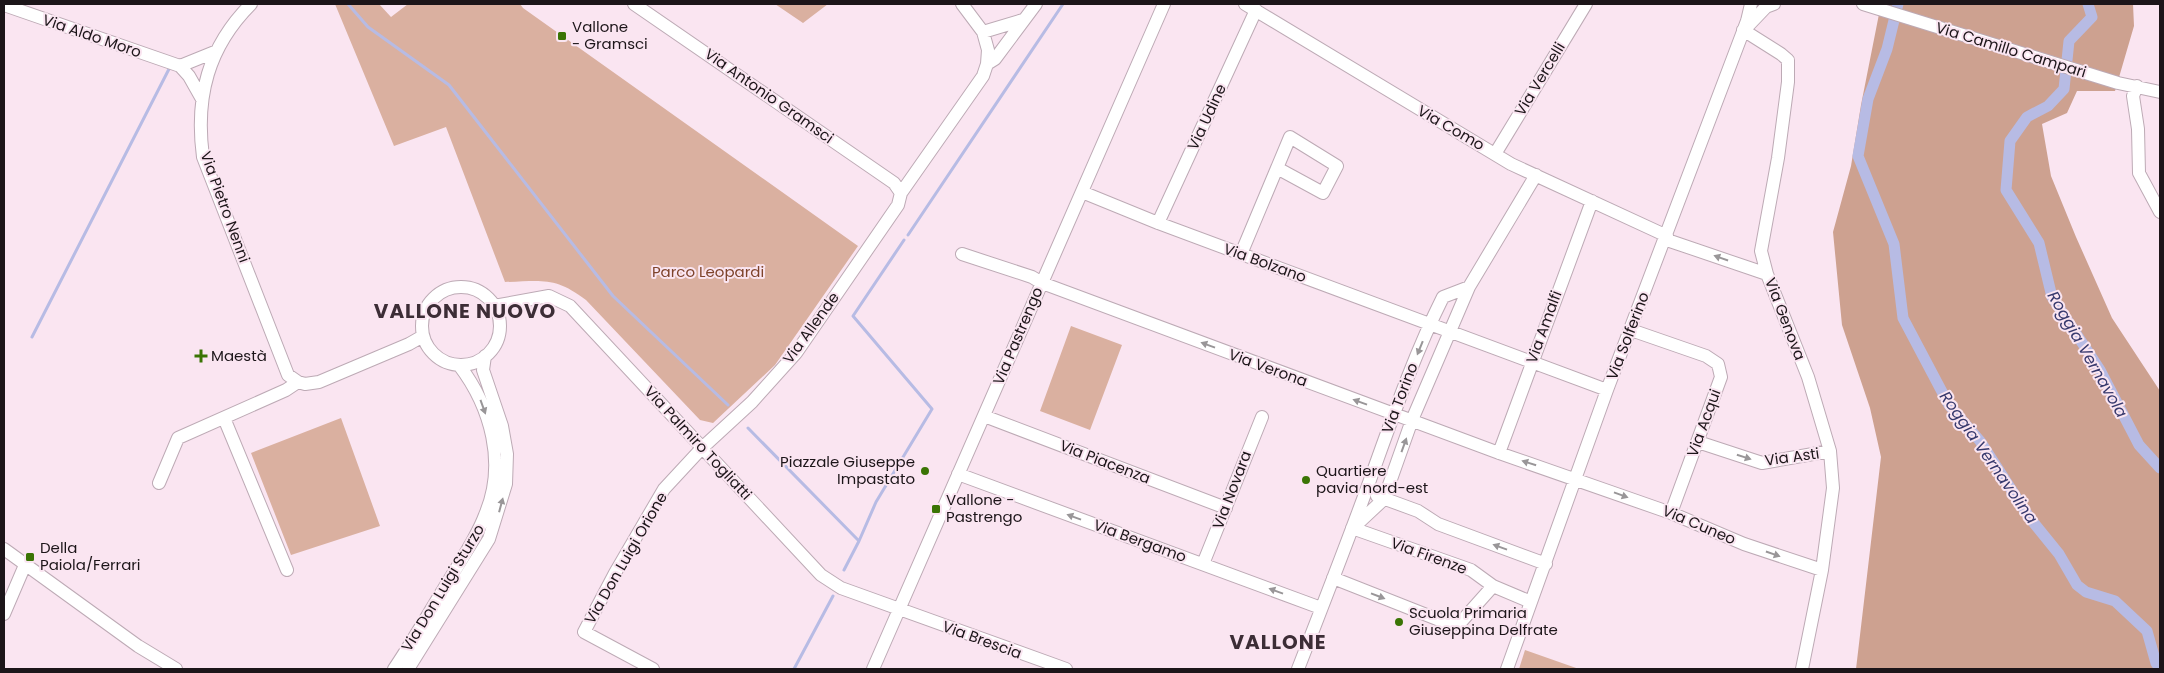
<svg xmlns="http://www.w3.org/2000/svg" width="2164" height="673" font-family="Poppins,sans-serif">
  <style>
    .green { fill: #dab0a0 }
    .forest { fill: #cda190 }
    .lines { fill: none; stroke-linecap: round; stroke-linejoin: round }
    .stream { stroke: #b7bbe4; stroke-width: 3 }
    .canal { stroke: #b7bbe4; stroke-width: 11 }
    .minor-casing { stroke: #bdaab5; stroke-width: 14 }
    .minor { stroke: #fff; stroke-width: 12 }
    .oneway { fill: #999698 }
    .poi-dot { fill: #3a7404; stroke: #fae5f1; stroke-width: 2 }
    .labels { text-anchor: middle; stroke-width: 4; stroke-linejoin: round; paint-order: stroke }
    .poi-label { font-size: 15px; fill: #1c1519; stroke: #fae5f1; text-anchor: start }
    .street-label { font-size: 15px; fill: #1c1519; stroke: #fae5f1 }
    .park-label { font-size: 15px; fill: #7e432b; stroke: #fae5f1 }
    .water-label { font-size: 16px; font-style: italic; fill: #37396d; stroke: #fae5f1 }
    .district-label { font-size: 20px; font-weight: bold; letter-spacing: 1px; fill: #3c2d36; stroke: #fae5f1 }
  </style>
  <rect width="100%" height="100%" fill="#fae5f1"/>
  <path class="green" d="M335 4H379L391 17 408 4H520L523 8 858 246 775 365 713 423 700 420 586 300C555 276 541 281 505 282L446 127 394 146Z
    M775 4H828L803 23Z
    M1071 326 1122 345 1090 430 1040 411Z
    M341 418 380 526 291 555 251 453Z
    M1525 650 1579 669H1519Z"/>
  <path class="forest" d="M1881 4H2133L2134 26 2115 91H2077L2067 113 2042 124 2051 176 2076 237 2112 318 2160 391V669H1856L1881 457 1870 408 1842 325 1833 232 1851 166 1861 105Z"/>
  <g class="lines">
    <path class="stream" d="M348 4 368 27 449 85 613 296 728 405
      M908 235 1063 4
      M32 337 169 69
      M748 428 859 541 844 570
      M859 541 876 502 932 409 853 316 904 240
      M794 669 833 596"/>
    <path class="canal" d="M1898 4 1887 49 1868 99 1858 156 1894 244 1903 318 1949 405 1980 441 2029 517 2059 554 2077 585 2086 592 2115 601 2147 631 2156 663 2160 669
      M2088 4 2092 17 2069 41 2064 89 2048 106 2027 117 2010 141 2006 190 2039 243 2052 297 2100 370 2139 445 2160 468"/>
    <defs>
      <path id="minor" d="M251 4C208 47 195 97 203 157L288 375 298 382
        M634 4 894 183 901 193
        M1245 4 1511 164 1667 236
        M1863 4 2118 83 2160 92
        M4 5 180 66 189 76 202 99
        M1745 29 1766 7 1774 4
        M1743 30 1781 54 1788 60V82L1778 158 1761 251 1767 274 1808 377 1830 451 1833 488 1822 570 1802 669
        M983 32 1023 20
        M987 64 995 59 1036 4
        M180 66 217 51
        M2137 86 2133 96 2138 129 2139 173 2160 212
        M1495 154 1586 4
        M1082 192 1158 223 1607 390
        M1158 223 1256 10
        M1664 239 1767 274
        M962 254 1032 277 1042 283 1499 453 1671 513 1744 544 1822 570
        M1241 254 1290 137 1337 166 1323 193 1277 168
        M422 326a39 39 0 1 1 78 0a39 39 0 1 1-78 0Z
        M494 306 549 296 570 306 821 575 841 588 1066 669
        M1631 330 1706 356 1718 364 1721 377 1671 513
        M984 416 1226 508
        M224 418 287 570
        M1698 442 1762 463 1830 451
        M1499 453 1592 201
        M958 474 1321 608
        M159 483 178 438 286 390 298 382 305 384 319 382 409 344 423 336
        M1377 496 1418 511 1438 524 1546 564
        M1354 527 1384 499 1412 420 1469 287 1536 175
        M1352 528 1471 570 1493 586 1531 602
        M4 549 138 646 176 669
        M1203 564 1262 417
        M1333 578 1452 625 1460 623 1493 586
        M4 614 25 565
        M394 669C413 641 430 611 448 582 461 560 476 539 485 515 507 464 491 407 459 365
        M408 669 489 539 506 484 507 454 502 426 483 370 485 356
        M653 669 584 632 615 573 664 489 702 448 752 402 796 353 898 205 901 193 983 76 987 64 988 50 983 32 962 4
        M873 669 1164 4
        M1298 669C1321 610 1344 551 1366 491 1390 425 1412 359 1443 297L1469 287
        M1507 669 1607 390 1747 21 1751 4"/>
    </defs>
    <use href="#minor" class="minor-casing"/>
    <use href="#minor" class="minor"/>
  </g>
  <defs><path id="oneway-solid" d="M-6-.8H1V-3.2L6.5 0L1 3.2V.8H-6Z" transform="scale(1.25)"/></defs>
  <g class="oneway">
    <use href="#oneway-solid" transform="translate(1721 258) rotate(-161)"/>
    <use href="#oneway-solid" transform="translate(1208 345) rotate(-160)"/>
    <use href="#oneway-solid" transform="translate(1420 348) rotate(112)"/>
    <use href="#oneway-solid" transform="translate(1360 402) rotate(-160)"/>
    <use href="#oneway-solid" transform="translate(483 407) rotate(70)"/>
    <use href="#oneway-solid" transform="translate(1404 445) rotate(-70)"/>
    <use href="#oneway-solid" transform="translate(1744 457) rotate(18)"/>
    <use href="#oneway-solid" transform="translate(1529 463) rotate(-162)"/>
    <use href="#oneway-solid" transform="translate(1621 495) rotate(20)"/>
    <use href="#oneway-solid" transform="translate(501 505) rotate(-75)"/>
    <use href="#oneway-solid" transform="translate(1074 517) rotate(-160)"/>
    <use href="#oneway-solid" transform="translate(1500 547) rotate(-160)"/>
    <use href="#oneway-solid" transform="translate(1773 554) rotate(19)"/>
    <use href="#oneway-solid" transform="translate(1276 591) rotate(-160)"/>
    <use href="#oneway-solid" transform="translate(1378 596) rotate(21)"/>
  </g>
  <g class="poi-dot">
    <rect x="557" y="31" width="10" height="10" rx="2.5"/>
    <path d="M198.5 348.5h5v5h5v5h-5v5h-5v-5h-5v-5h5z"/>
    <circle cx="925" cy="471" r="5"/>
    <circle cx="1306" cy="480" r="5"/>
    <rect x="931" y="504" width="10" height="10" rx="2.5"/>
    <rect x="25" y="552" width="10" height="10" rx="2.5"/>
    <circle cx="1399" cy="622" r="5"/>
  </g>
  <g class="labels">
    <g class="poi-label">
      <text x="572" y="32">Vallone<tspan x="572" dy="17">- Gramsci</tspan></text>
      <text x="211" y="361">Maestà</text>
      <text x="915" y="467" text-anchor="end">Piazzale Giuseppe<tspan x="915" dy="17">Impastato</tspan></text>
      <text x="1316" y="476">Quartiere<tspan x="1316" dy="17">pavia nord-est</tspan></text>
      <text x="946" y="505">Vallone -<tspan x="946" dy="17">Pastrengo</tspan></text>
      <text x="40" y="553">Della<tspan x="40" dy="17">Paiola/Ferrari</tspan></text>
      <text x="1409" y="618">Scuola Primaria<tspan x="1409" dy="17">Giuseppina Delfrate</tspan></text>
    </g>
    <g class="street-label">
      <text transform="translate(92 36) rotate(19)" y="5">Via Aldo Moro</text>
      <text transform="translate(2011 50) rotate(17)" y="5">Via Camillo Campari</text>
      <text transform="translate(1540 79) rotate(-59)" y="5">Via Vercelli</text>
      <text transform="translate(769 96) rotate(35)" y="5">Via Antonio Gramsci</text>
      <text transform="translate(1207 117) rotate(-65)" y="5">Via Udine</text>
      <text transform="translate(1451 128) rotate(30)" y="5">Via Como</text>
      <text transform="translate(225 207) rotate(70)" y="5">Via Pietro Nenni</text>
      <text transform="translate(1265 263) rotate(20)" y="5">Via Bolzano</text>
      <text transform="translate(1785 319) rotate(69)" y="5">Via Genova</text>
      <text transform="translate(1544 327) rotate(-70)" y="5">Via Amalfi</text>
      <text transform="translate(811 328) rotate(-54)" y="5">Via Allende</text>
      <text transform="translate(1018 336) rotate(-67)" y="5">Via Pastrengo</text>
      <text transform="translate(1628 336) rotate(-69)" y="5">Via Solferino</text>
      <text transform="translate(1268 368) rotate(20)" y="5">Via Verona</text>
      <text transform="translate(1400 398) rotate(-69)" y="5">Via Torino</text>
      <text transform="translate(1704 423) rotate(-70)" y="5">Via Acqui</text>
      <text transform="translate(698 443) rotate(47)" y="5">Via Palmiro Togliatti</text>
      <text transform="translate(1792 457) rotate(-8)" y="5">Via Asti</text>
      <text transform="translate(1105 462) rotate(21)" y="5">Via Piacenza</text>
      <text transform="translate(1232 490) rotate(-69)" y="5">Via Novara</text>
      <text transform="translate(1699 525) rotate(23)" y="5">Via Cuneo</text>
      <text transform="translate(1140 541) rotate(20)" y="5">Via Bergamo</text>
      <text transform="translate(1429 556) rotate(20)" y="5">Via Firenze</text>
      <text transform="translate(626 558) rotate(-60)" y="5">Via Don Luigi Orione</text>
      <text transform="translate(443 588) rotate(-59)" y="5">Via Don Luigi Sturzo</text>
      <text transform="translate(982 640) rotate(20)" y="5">Via Brescia</text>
    </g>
    <g class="park-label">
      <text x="708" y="277">Parco Leopardi</text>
    </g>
    <g class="water-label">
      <text transform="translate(2088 354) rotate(60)" y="6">Roggia Vernavola</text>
      <text transform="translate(1989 457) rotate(55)" y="6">Roggia Vernavolina</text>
    </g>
    <g class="district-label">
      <text x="465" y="318">VALLONE NUOVO</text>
      <text x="1278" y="649">VALLONE</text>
    </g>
  </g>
  <rect width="2164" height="673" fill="none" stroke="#1c1519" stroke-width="10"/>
</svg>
